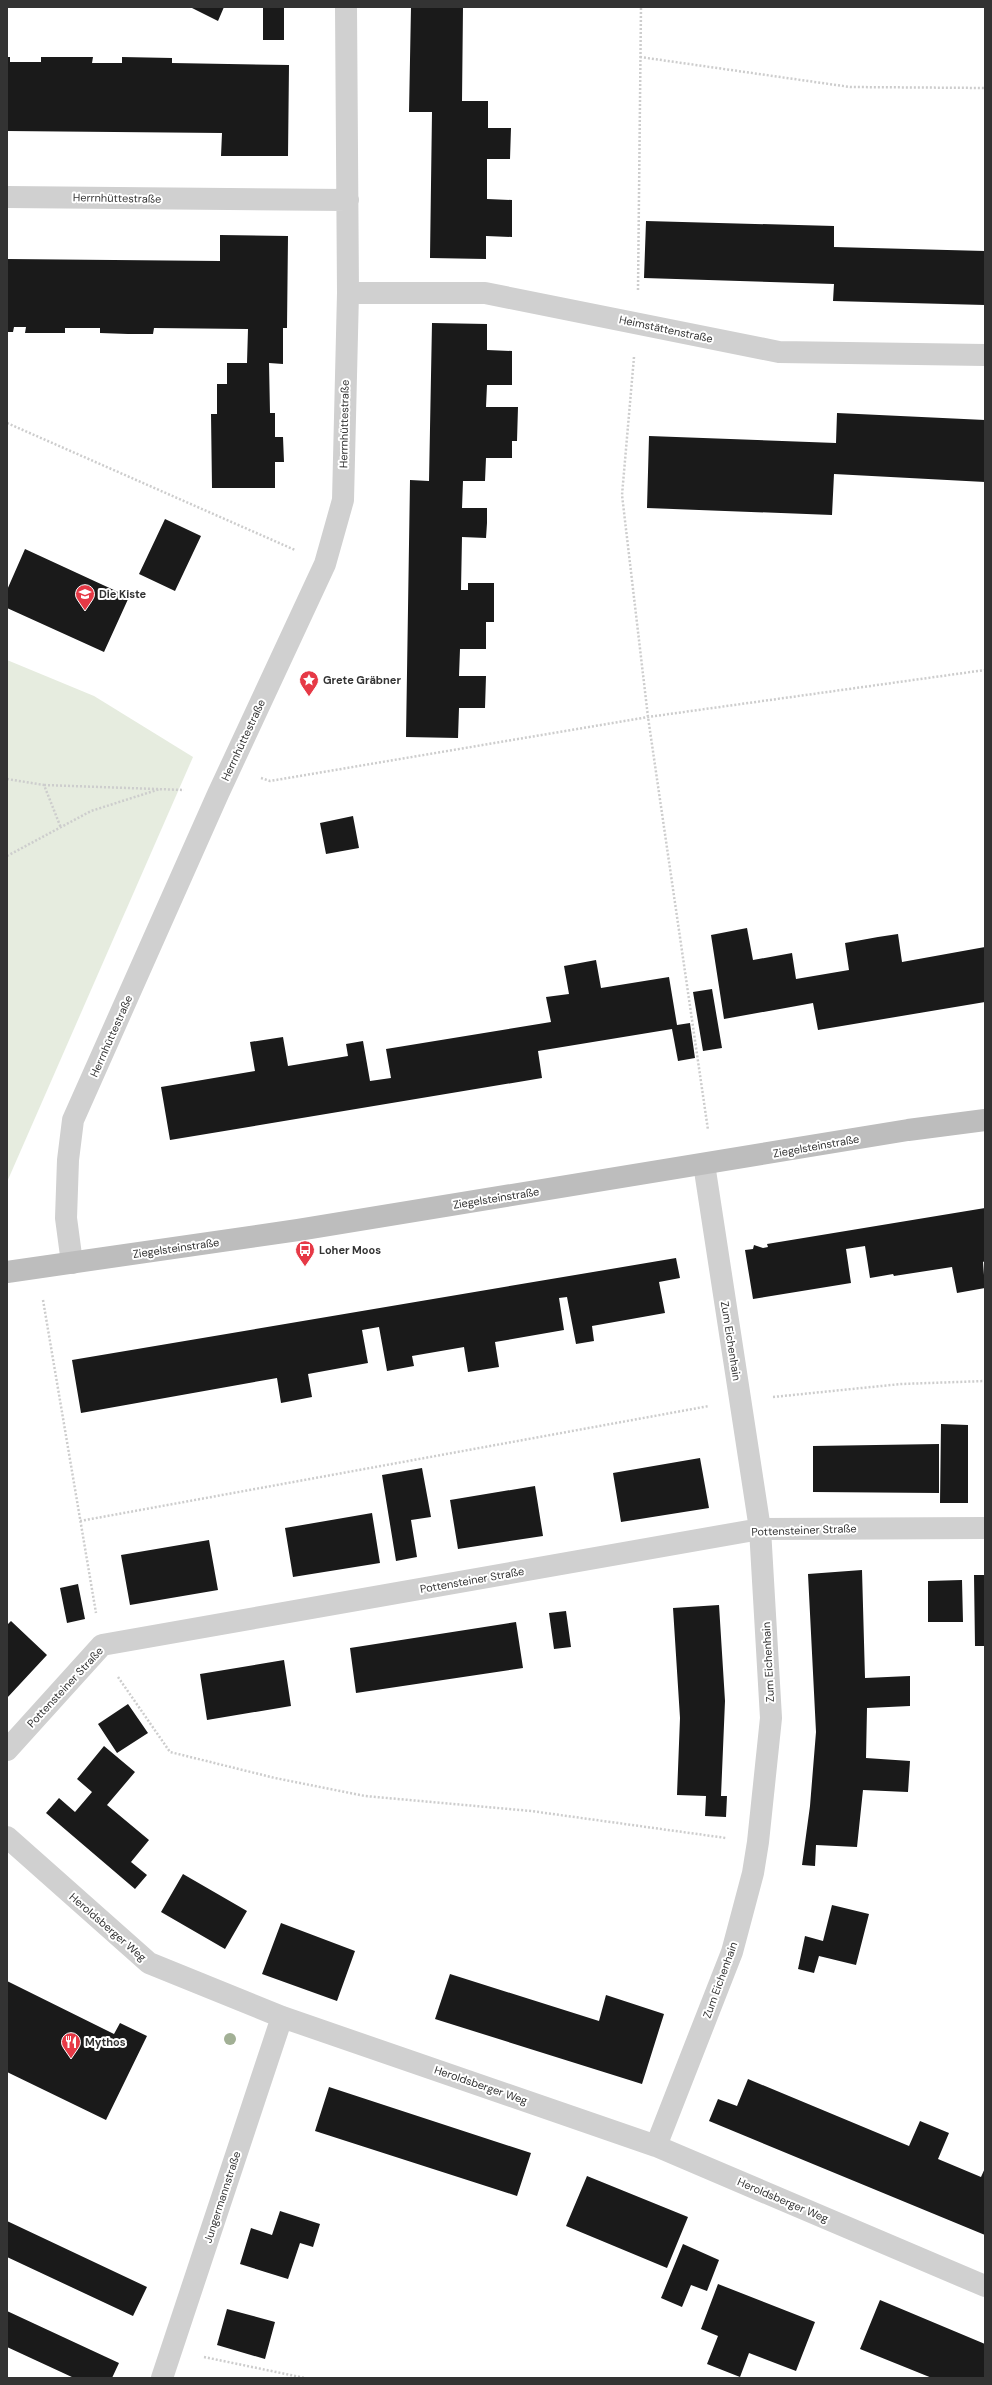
<svg xmlns="http://www.w3.org/2000/svg" width="992" height="2385" font-family="'DM Sans',sans-serif">
  <style>
    .green { fill: #e6ecdf }
    .building { fill: #1a1a1a }
    .lines { fill: none; stroke-linecap: round; stroke-linejoin: round }
    .path { stroke: #cdcdcd; stroke-width: 2.5; stroke-dasharray: 2 2; stroke-linecap: butt }
    .minor { stroke: #d0d0d0; stroke-width: 22 }
    .secondary { stroke: #bdbdbd; stroke-width: 22 }
    .tree { fill: #a2b095 }
    .labels { text-anchor: middle; stroke-width: 4; stroke-linejoin: round; paint-order: stroke }
    .street-label { font-size: 11px; fill: #333; stroke: #fff }
    .poi-label { font-size: 11px; font-weight: bold; fill: #333; stroke: #fff; text-anchor: start }
  </style>
  <rect width="100%" height="100%" fill="#fff"/>
  <path class="green" d="M7 660 94 696 193 757 7 1182Z"/>
  <path class="building" d="M190 7H224L218 21Z
    M263 7H284V40H263Z
    M411 7H463L462 101H488V128H511L510 159H487V199L512 200V237L486 236V259L430 258 432 112H409Z
    M7 57H10V62H41V57H93L92 63H122V57L172 58V63L289 65 288 156H221L222 133 7 131Z
    M646 221 834 226V247L985 251V305L833 301 834 284 644 278Z
    M220 235 288 236 287 328H283V364L269 363 270 413H275V437H283L284 462H275V488H212L211 414H217V384H227V363H247L248 329 154 328 153 334H128L100 333V328H65V333H25L26 327H14L13 332H7V259L220 261Z
    M432 323 487 324V350L512 351V385H487L486 407H518L517 441H512V458H486L485 481H463L462 508H487V523L486 538 462 537 461 590H468V583H494V622H486V649H460L459 676H486L485 708H459L458 738 406 737 410 480 429 481Z
    M837 413 985 420V482L834 474 832 515 647 508 649 436 836 443Z
    M165 519 201 536 175 591 139 574Z
    M25 549 129 597 104 652 7 608V590Z
    M353 816 359 848 326 854 320 823Z
    M747 928 753 960 792 953 796 979 849 970 845 943 878 937 898 934 902 962 985 947V1002L818 1030 813 1003 724 1019 711 935Z
    M596 960 601 988 669 977 677 1025 690 1023 695 1058 678 1061 672 1029 538 1051 542 1078 170 1140 161 1087 255 1071 250 1042 283 1037 288 1066 348 1056 346 1044 363 1041 370 1081 391 1078 386 1049 551 1022 546 997 569 994 564 966Z
    M712 989 722 1048 703 1051 693 992Z
    M985 1208V1261L983 1262 985 1288 957 1293 952 1267 894 1276 893 1274 870 1278 865 1246 846 1249 851 1283 753 1299 745 1250 753 1249 754 1245 763 1248 768 1247 767 1244Z
    M676 1258 680 1278 659 1282 665 1313 592 1326 594 1341 576 1344 567 1297 559 1298 564 1330 495 1342 499 1367 468 1372 464 1347 412 1356 414 1366 387 1371 379 1327 362 1330 368 1363 308 1374 312 1397 281 1403 277 1378 81 1413 72 1360Z
    M941 1424 968 1425V1503H940Z
    M939 1444V1493L813 1492V1446Z
    M700 1458 709 1508 621 1522 613 1473Z
    M422 1468 431 1517 411 1520 417 1557 396 1561 382 1475Z
    M535 1486 543 1536 458 1549 450 1500Z
    M372 1513 380 1563 293 1577 285 1528Z
    M209 1540 218 1590 130 1605 121 1555Z
    M862 1570 865 1678 910 1676V1706L867 1708 866 1758 910 1761 908 1792 863 1790 857 1847 816 1845 815 1866 802 1865 810 1806 816 1732 808 1574Z
    M974 1575H985V1646H975Z
    M962 1580 963 1622H928V1581Z
    M78 1584 85 1619 67 1623 60 1588Z
    M719 1605 725 1701 721 1796H727L726 1817 705 1816 706 1796 677 1795 680 1718 673 1608Z
    M566 1611 571 1647 554 1649 549 1613Z
    M11 1621 47 1655 7 1698V1625Z
    M516 1622 523 1668 356 1693 350 1648Z
    M284 1660 291 1706 207 1720 200 1674Z
    M128 1704 148 1733 117 1753 98 1724Z
    M104 1746 135 1772 107 1805 149 1840 131 1862 147 1875 135 1889 46 1813 59 1798 75 1812 92 1792 77 1779Z
    M183 1874 247 1911 225 1949 161 1912Z
    M832 1905 869 1914 856 1965 819 1956 814 1973 798 1969 805 1936 823 1941Z
    M281 1923 355 1951 337 2001 262 1974Z
    M450 1974 599 2021 606 1995 664 2014 642 2084 435 2019Z
    M7 1981 114 2034 120 2023 147 2036 106 2120 7 2072Z
    M748 2079 909 2146 920 2121 949 2133 938 2159 981 2177 985 2168V2235L709 2121 718 2099 737 2106Z
    M329 2087 531 2153 517 2196 315 2131Z
    M587 2176 688 2217 667 2268 566 2226Z
    M280 2211 320 2224 313 2247 300 2243 288 2279 240 2264 251 2228 272 2235Z
    M7 2221 147 2287 133 2316 7 2257Z
    M683 2244 719 2260 707 2291 691 2285 682 2307 661 2298Z
    M718 2284 815 2322 796 2371 749 2353 740 2377 707 2364 718 2336 701 2329Z
    M880 2300 985 2344V2378H932L860 2349Z
    M227 2309 275 2322 265 2359 217 2345Z
    M7 2311 119 2363 112 2378H74L7 2347Z"/>
  <g class="lines">
    <path class="path" d="M640 57 850 87 985 88
      M638 290 641 7
      M634 357 622 495 648 717 708 1130
      M7 423 295 550
      M261 778 270 781 648 717 985 670
      M7 779 44 785 61 828
      M44 785 184 790
      M7 856 91 811 160 789
      M43 1300 96 1613
      M773 1397 901 1384 985 1381
      M80 1521 709 1406
      M118 1677 170 1752 275 1778 365 1796 531 1811 726 1838
      M204 2357 305 2378"/>
    <path class="minor" d="M7 197 348 200
      M348 293H485L779 352 985 355
      M72 1263 66 1218 68 1160 73 1120 218 794 325 564 343 500 348 293 346 7
      M7 1750 102 1645 760 1529 985 1528
      M7 1837 149 1963 282 2017 656 2146 985 2286
      M656 2146 732 1952 753 1873 758 1842 771 1718 760 1529 704 1164
      M162 2378 282 2017"/>
    <path class="secondary" d="M7 1272 298 1230 908 1130 985 1120"/>
  </g>
  <circle class="tree" cx="230" cy="2039" r="6"/>
  <defs>
    <symbol id="school-pin" viewBox="-11 -11 22 30"><path d="M0 17L-7.5 6A9.5 9.5 0 1 1 7.5 6Z" fill="#e63946" stroke="#fff"/><path d="M0-5L7-2L0 1L-7-2ZM-4 1L0 2.5L4 1V4Q0 6-4 4Z" fill="#fff"/></symbol>
    <symbol id="sight-pin" viewBox="-11 -11 22 30"><path d="M0 17L-7.5 6A9.5 9.5 0 1 1 7.5 6Z" fill="#e63946" stroke="#fff"/><path d="M0-6L1.8-2.2L6-1.7L2.9 1.2L3.7 5.4L0 3.3L-3.7 5.4L-2.9 1.2L-6-1.7L-1.8-2.2Z" fill="#fff"/></symbol>
    <symbol id="bus-pin" viewBox="-11 -11 22 30"><path d="M0 17L-7.5 6A9.5 9.5 0 1 1 7.5 6Z" fill="#e63946" stroke="#fff"/><path d="M-5-6H5V4H4V6H2V4H-2V6H-4V4H-5ZM-3.5-4V0h7V-4ZM-3.5 1.2v1.5H-2V1.2ZM2 1.2v1.5H3.5V1.2Z" fill="#fff"/></symbol>
    <symbol id="restaurant-pin" viewBox="-11 -11 22 30"><path d="M0 17L-7.5 6A9.5 9.5 0 1 1 7.5 6Z" fill="#e63946" stroke="#fff"/><path d="M-5-6h1v4h1v-4h1v4h1v-4h1v5L-1.5 .5V6h-2V.5L-5-1ZM5-6V6H3V1.5H1.5Q1.5-4 5-6Z" fill="#fff"/></symbol>
  </defs>
  <g fill-rule="evenodd">
    <use href="#school-pin" x="74" y="583" width="22" height="30"/>
    <use href="#sight-pin" x="298" y="669" width="22" height="30"/>
    <use href="#bus-pin" x="294" y="1239" width="22" height="30"/>
    <use href="#restaurant-pin" x="60" y="2031" width="22" height="30"/>
  </g>
  <g class="labels">
    <g class="street-label">
      <text transform="translate(117 198) rotate(1)" y="4">Herrnhüttestraße</text>
      <text transform="translate(666 329) rotate(12)" y="4">Heimstättenstraße</text>
      <text transform="translate(344 424) rotate(-89)" y="4">Herrnhüttestraße</text>
      <text transform="translate(243 740) rotate(-65)" y="4">Herrnhüttestraße</text>
      <text transform="translate(111 1036) rotate(-66)" y="4">Herrnhüttestraße</text>
      <text transform="translate(816 1146) rotate(-10)" y="4">Ziegelsteinstraße</text>
      <text transform="translate(496 1198) rotate(-9)" y="4">Ziegelsteinstraße</text>
      <text transform="translate(176 1248) rotate(-8)" y="4">Ziegelsteinstraße</text>
      <text transform="translate(731 1341) rotate(81)" y="4">Zum Eichenhain</text>
      <text transform="translate(804 1530) rotate(-2)" y="4">Pottensteiner Straße</text>
      <text transform="translate(472 1580) rotate(-10)" y="4">Pottensteiner Straße</text>
      <text transform="translate(768 1662) rotate(-93)" y="4">Zum Eichenhain</text>
      <text transform="translate(65 1687) rotate(-47)" y="4">Pottensteiner Straße</text>
      <text transform="translate(108 1927) rotate(41)" y="4">Heroldsberger Weg</text>
      <text transform="translate(720 1980) rotate(-70)" y="4">Zum Eichenhain</text>
      <text transform="translate(481 2085) rotate(19)" y="4">Heroldsberger Weg</text>
      <text transform="translate(222 2197) rotate(-72)" y="4">Jungermannstraße</text>
      <text transform="translate(783 2200) rotate(23)" y="4">Heroldsberger Weg</text>
    </g>
    <g class="poi-label">
      <text x="99" y="598">Die Kiste</text>
      <text x="323" y="684">Grete Gräbner</text>
      <text x="319" y="1254">Loher Moos</text>
      <text x="85" y="2046">Mythos</text>
    </g>
  </g>
  <rect width="992" height="2385" fill="none" stroke="#333333" stroke-width="16"/>
</svg>
